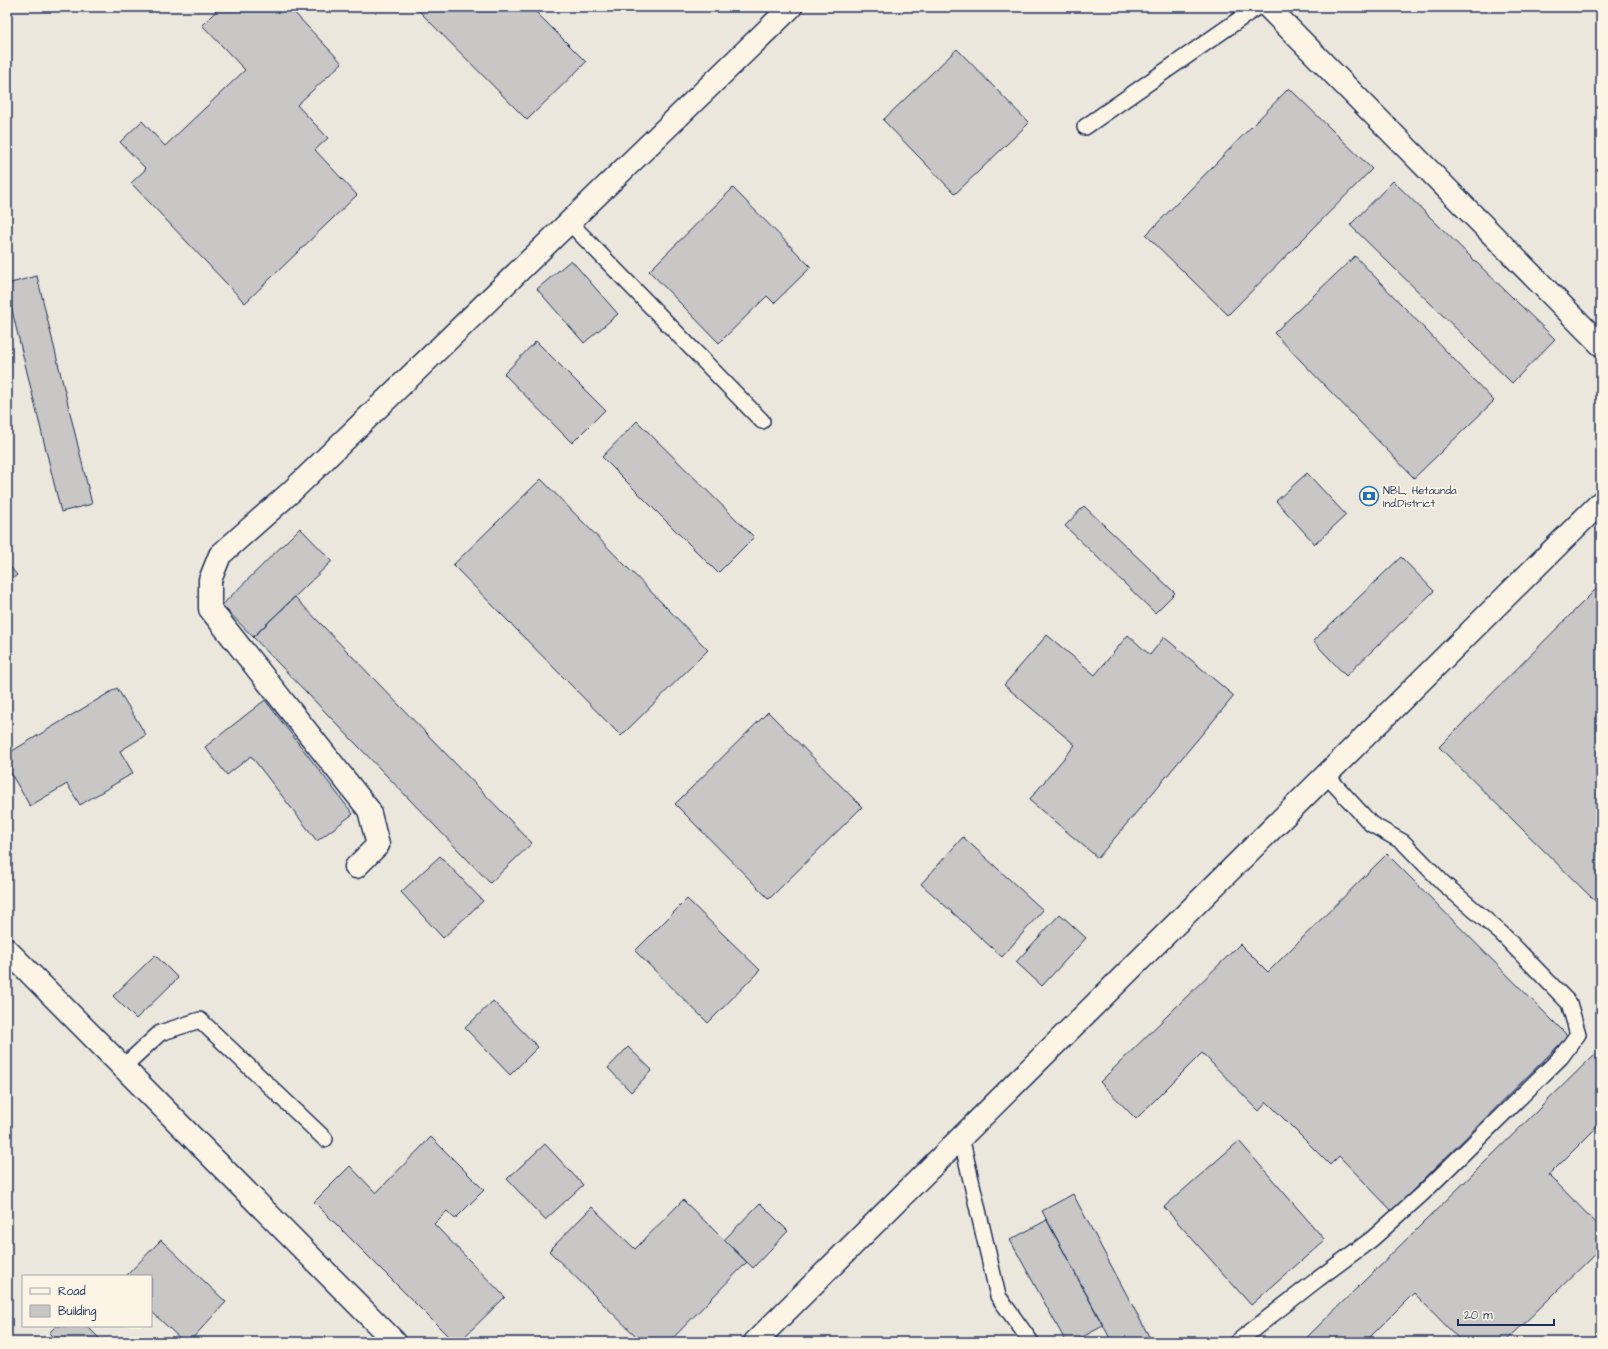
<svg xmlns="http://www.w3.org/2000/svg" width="1608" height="1349" font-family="'Architects Daughter',sans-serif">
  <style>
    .built { fill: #ece7dc; fill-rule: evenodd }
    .building { fill: #c8c7c6; stroke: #1b2f5e }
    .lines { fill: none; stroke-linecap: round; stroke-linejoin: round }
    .lane-casing { stroke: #1b2f5e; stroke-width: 18 }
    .street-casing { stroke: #1b2f5e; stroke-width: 25 }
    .highway-casing { stroke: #1b2f5e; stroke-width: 25 }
    .lane { stroke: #fcf5e5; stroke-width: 15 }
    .street { stroke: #fcf5e5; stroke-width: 22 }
    .highway { stroke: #fcf5e5; stroke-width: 22 }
    .labels { text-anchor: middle; stroke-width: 3.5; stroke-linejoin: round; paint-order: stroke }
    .poi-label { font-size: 11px; fill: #1b2f5e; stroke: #fcf5e5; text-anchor: start }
  </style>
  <rect width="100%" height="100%" fill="#fcf5e5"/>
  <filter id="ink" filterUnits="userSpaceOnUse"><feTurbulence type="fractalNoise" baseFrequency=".025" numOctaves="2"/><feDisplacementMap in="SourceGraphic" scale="8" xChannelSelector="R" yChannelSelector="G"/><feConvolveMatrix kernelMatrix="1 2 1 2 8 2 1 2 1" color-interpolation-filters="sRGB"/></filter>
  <g filter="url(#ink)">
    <path class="built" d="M7 7H1601V1342H7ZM23 1276H151V1326H23Z"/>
    <path class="building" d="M220 7H289L342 63 297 105 328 138 315 150 357 195 245 303 131 183 146 169 120 142 142 121 165 146 245 70 202 25Z
      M415 7H531L586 62 527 120Z
      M957 49 1029 123 955 194 883 120Z
      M1289 88 1372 169 1228 315 1146 235Z
      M1393 181 1555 339 1512 383 1350 225Z
      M733 188 811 267 774 303 767 296 719 343 649 271Z
      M1355 256 1494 401 1414 478 1274 333Z
      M571 260 618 314 584 343 537 289Z
      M37 276 92 504 61 512 7 290V284Z
      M536 341 605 410 572 443 504 374Z
      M637 421 754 537 718 573 602 457Z
      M1307 473 1346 515 1315 544 1276 501Z
      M541 479 708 650 621 736 453 565Z
      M1084 506 1175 593 1155 613 1065 526Z
      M300 528 332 561 253 637 222 605Z
      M1401 557 1434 591 1346 676 1313 641Z
      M7 563 17 575 7 583Z
      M1601 584V907L1439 747Z
      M295 597 532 843 490 883 253 637Z
      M1047 635 1095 675 1128 635 1150 655 1164 637 1234 696 1098 858 1029 800 1075 745 1004 685Z
      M117 688 146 735 120 751 133 773 80 805 67 784 30 806 7 767V754Z
      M265 700 353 814 317 841 251 756 227 775 205 747Z
      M768 712 862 807 769 899 675 804Z
      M963 837 1043 910 1002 957 921 884Z
      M1387 854 1568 1036 1392 1211 1339 1156 1330 1165 1267 1102 1259 1111 1202 1053 1136 1119 1100 1082 1240 944 1268 972Z
      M440 856 483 901 443 938 401 892Z
      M687 899 760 970 708 1023 635 951Z
      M1060 914 1086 938 1042 986 1016 962Z
      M155 955 178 978 136 1019 113 996Z
      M493 1001 538 1047 510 1075 465 1028Z
      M628 1047 652 1070 631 1092 608 1068Z
      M1601 1048V1123L1549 1175 1601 1228V1248L1505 1342H1462L1414 1293 1365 1342H1302Z
      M431 1137 484 1190 455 1219 447 1211 434 1224 505 1297 459 1342H454L314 1202 350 1166 376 1193Z
      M1239 1141 1325 1240 1251 1305 1164 1207Z
      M545 1144 583 1185 545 1220 507 1179Z
      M1073 1194 1152 1342H1112L1042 1211Z
      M683 1200 747 1262 669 1342H642L549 1251 592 1207 635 1249Z
      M760 1203 788 1231 753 1268 724 1240Z
      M1047 1220 1103 1326 1073 1342H1066L1010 1240Z
      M161 1240 226 1302 189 1342H184L151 1311V1276H126Z
      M56 1326H87L103 1342H58L49 1333Z"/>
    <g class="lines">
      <defs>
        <path id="lane" d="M1085 127 1257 7
          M569 222 762 421
          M123 1067 160 1033 200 1020 325 1139
          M961 1137 998 1296 1031 1342
          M1237 1342 1318 1279 1372 1239 1423 1193 1561 1057 1578 1034 1569 1003 1502 934 1443 883 1403 842 1371 824 1326 775"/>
        <path id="street" d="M1268 7 1601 345
          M356 867 378 845 369 810 210 609V580L220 555 292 491 791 7
          M7 950 395 1342"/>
        <path id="highway" d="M755 1342 1601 502"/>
      </defs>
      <use href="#lane" class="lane-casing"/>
      <use href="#street" class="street-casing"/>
      <use href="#highway" class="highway-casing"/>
      <use href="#lane" class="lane"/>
      <use href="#street" class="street"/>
      <use href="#highway" class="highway"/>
    </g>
  </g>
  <defs>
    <symbol id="bank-ring" viewBox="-11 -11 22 22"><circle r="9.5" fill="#fcf5e5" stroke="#1f6fb2" stroke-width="1.5"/><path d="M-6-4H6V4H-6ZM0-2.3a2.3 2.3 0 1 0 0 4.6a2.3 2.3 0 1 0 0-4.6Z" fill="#1f6fb2"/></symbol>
  </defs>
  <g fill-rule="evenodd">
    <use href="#bank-ring" x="1358" y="485" width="22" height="22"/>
  </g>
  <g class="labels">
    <g class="poi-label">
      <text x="1383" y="494">NBL, Hetaunda<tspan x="1383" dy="13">Ind.District</tspan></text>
    </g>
  </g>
  <rect width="1608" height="1349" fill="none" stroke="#fcf5e5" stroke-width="24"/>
  <rect x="12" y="12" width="1584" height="1325" fill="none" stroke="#1b2f5e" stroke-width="1.5" filter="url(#ink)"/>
  <rect x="22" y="1275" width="130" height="52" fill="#fcf5e5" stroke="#a2a6af"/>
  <rect x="30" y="1288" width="20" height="6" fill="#fcf5e5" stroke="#a2a6af"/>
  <text x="58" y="1295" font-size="12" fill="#1b2f5e">Road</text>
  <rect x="30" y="1305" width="20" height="12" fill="#c8c7c6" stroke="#a2a6af"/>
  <text x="58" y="1315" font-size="12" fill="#1b2f5e">Building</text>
  <path d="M1458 1319v6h96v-6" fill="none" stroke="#1b2f5e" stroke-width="2"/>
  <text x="1464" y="1319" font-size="12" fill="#1b2f5e" stroke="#fcf5e5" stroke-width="3" paint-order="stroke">20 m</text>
</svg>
